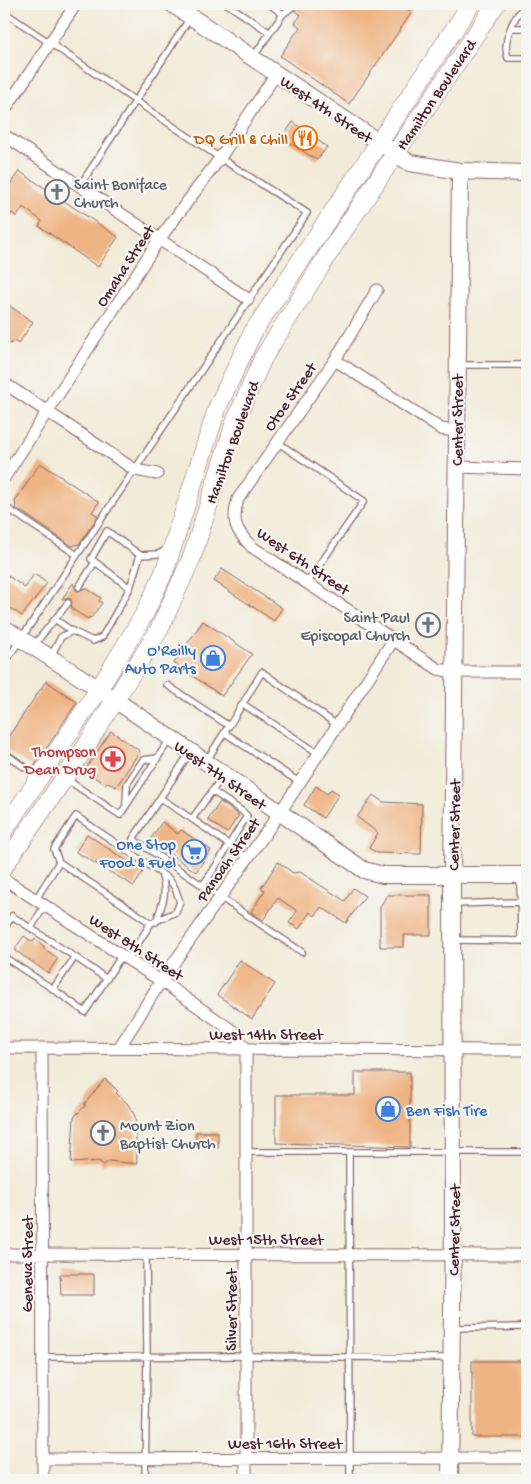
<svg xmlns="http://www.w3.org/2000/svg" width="531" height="1484" font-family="'Gochi Hand',sans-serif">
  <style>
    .building { fill: #efb483 }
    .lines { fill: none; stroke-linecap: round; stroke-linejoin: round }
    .lane-casing { stroke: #856668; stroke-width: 8 }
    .street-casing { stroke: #856668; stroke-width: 13 }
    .secondary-casing { stroke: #856668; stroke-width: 18 }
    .primary-casing { stroke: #856668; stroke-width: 19 }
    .lane { stroke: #fff; stroke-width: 5.5 }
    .street { stroke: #fff; stroke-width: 11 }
    .secondary { stroke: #fff; stroke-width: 16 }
    .primary { stroke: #fff; stroke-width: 18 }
    .labels { text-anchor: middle; stroke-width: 4.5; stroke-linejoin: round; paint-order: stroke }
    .street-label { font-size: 16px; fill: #4a1f2b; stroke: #f6f6f2 }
    .food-label { font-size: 16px; fill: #c56008; stroke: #f6f6f2; text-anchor: end }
    .worship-label { font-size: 16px; fill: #5b616d; stroke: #f6f6f2; text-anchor: start }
    .shop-label { font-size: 16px; fill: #366cbe; stroke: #f6f6f2; text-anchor: end }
    .health-label { font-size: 16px; fill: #be3a42; stroke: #f6f6f2; text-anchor: end }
  </style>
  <rect width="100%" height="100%" fill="#f6f6f2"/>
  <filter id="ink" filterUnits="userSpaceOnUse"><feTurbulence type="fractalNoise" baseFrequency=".02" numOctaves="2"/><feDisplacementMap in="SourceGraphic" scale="10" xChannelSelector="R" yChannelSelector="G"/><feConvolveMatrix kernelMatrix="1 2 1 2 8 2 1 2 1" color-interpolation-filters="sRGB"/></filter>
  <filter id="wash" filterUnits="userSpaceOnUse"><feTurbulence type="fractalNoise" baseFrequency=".0096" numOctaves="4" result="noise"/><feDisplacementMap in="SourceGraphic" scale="20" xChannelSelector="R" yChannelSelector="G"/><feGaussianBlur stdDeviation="1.12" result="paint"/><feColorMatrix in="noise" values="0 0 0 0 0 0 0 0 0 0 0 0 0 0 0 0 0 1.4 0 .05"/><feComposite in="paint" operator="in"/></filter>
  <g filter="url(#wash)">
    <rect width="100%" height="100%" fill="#f2ebd9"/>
    <g id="blocks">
      <path class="building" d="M293 4H400L412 12 349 104 280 56 300 27 295 23 301 15 295 11Z
        M293 122 327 147 317 160 282 138Z
        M19 171 118 237 98 267 39 226 42 221 23 207 17 217 12 213 4 225V193Z
        M4 302 33 322 18 344 13 340 11 344 4 339Z
        M40 463 99 502 92 512 98 516 79 544 72 546 16 508 15 501Z
        M222 569 282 608 274 621 214 581Z
        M4 573 25 588 34 574 47 583 22 616 4 604Z
        M73 583 77 591 86 588 101 598 99 601 102 603 91 618 89 617 88 619 72 609 71 599H62Z
        M203 621 252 654 222 696 174 663Z
        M46 681 77 702 33 768 4 748V743Z
        M111 731 140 751 116 787 107 782 105 784 94 777 96 773 87 767Z
        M316 786 327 794 331 789 339 794 323 818 304 805Z
        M373 795 383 802 422 804 421 854 377 853 369 848 378 833 357 817Z
        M220 802 239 815 227 833 208 820Z
        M162 822 178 834 181 830 211 850 196 872 163 849 161 852 148 843Z
        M87 834 143 872 134 886 76 852Z
        M278 862 293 873 300 872 345 901 353 888 365 896 346 923 321 907 315 916 310 912 299 929 289 923 297 911 278 898 263 920 251 912 265 890 261 888Z
        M387 895H431V935H404V947H380V907Z
        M24 936 33 942 35 939 44 946 43 948 58 958 48 973 16 951V947Z
        M240 960 275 984 252 1019 217 995Z
        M355 1072H410V1147L276 1143V1095H355Z
        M105 1079 118 1091 116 1093 127 1103 135 1116 137 1164 109 1161 104 1165 99 1161 71 1163 74 1117 85 1106V1103Z
        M196 1132H218V1148H196Z
        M60 1274H94V1295H61Z
        M472 1361H527V1437H472Z"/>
    </g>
  </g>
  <g filter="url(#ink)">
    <use href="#blocks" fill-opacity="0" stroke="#856668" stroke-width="1"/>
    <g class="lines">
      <defs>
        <path id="lane" d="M227 4 269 32
          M269 4 283 14
          M527 5C513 15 502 42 508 58H527
          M4 12 220 158 307 213 4 664
          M511 28H527
          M254 56 283 14 291 8
          M79 187 190 18
          M459 365H527
          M277 442 364 501 307 583
          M4 506 77 555
          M140 555 158 554 169 549
          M79 587 95 562
          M56 620 72 631 93 641 102 637 130 588 140 555 107 531 91 559 130 588
          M34 645 68 603
          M51 656 61 637 72 631
          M167 685 229 726 262 672 337 725
          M243 704 318 753
          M225 733 299 782
          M4 753 37 776
          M189 754 133 839 302 952
          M207 760 226 730
          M223 776 192 819 248 858
          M66 779 120 815 170 739
          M160 798 192 819
          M126 804 127 784 143 760 157 758
          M59 862 54 849 76 816 169 879 175 888 180 902 176 912 151 923 128 959
          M520 875 521 941
          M202 886C219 864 231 840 247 816L242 811 212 791
          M36 899 59 862 151 923
          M453 904 520 902
          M156 922C163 901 168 895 161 873
          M31 928 45 905
          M4 929 12 916 75 957 53 989 4 957
          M454 940 527 941
          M75 957 107 979
          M53 989 85 1012 122 955
          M246 1152H527
          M349 1152 350 1480
          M454 1328 527 1327
          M42 1357 247 1356 450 1358
          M145 1480 147 1357 146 1254"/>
        <path id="street" d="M4 111 76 4
          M4 135 248 299
          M377 290 335 360 238 499C231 522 236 531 252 547L438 669 454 672H527
          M335 360 441 429 456 431
          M4 383 135 470 157 474
          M456 467 527 469
          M4 478 158 241 220 158 276 74
          M4 879 161 981 233 1031 246 1049V1480
          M4 1048 527 1050
          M42 1048 43 1480
          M119 1048 161 981 279 814 394 639
          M4 1254 527 1255
          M43 1459 527 1458"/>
        <path id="secondary" d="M172 4 410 163 460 171 527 173
          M4 628 99 689 364 870 383 875H527
          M450 1480 453 1225 452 876 460 171"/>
        <path id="primary" d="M4 830 99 689 145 613 165 570 218 406 253 332 471 4
          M4 866 83 751 159 630 192 557 235 422 263 358 336 242 496 4"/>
      </defs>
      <use href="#lane" class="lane-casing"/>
      <use href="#street" class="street-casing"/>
      <use href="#secondary" class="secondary-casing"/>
      <use href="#primary" class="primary-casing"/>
      <use href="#lane" class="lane"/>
      <use href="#street" class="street"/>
      <use href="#secondary" class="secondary"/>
      <use href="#primary" class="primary"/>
    </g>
  </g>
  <defs>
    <symbol id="restaurant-ring" viewBox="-11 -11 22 22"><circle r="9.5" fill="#f6f6f2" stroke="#e8710a" stroke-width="1.5"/><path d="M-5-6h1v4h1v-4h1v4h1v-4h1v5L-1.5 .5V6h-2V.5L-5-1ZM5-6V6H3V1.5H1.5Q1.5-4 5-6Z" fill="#e8710a"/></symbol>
    <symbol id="church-ring" viewBox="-11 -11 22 22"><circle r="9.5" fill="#f6f6f2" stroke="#6b7280" stroke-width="1.5"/><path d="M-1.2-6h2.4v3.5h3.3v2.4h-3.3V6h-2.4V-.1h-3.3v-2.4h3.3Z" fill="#6b7280"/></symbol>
    <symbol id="shop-ring" viewBox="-11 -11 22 22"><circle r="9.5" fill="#f6f6f2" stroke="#3f7fe0" stroke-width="1.5"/><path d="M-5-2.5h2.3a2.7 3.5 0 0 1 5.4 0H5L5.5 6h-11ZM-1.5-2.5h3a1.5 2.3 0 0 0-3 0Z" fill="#3f7fe0"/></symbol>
    <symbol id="pharmacy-ring" viewBox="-11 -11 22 22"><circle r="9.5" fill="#f6f6f2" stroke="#e0444e" stroke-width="1.5"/><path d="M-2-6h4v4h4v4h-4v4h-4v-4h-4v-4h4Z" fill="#e0444e"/></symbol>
    <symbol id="supermarket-ring" viewBox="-11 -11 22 22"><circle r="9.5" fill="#f6f6f2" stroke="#3f7fe0" stroke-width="1.5"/><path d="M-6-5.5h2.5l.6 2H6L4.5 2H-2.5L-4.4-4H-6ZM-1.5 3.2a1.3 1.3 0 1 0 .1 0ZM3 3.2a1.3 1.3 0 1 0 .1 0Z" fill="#3f7fe0"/></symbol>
  </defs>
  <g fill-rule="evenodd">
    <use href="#restaurant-ring" x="291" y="124" width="28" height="28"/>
    <use href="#church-ring" x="43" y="178" width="28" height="28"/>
    <use href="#church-ring" x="414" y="611" width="28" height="28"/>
    <use href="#shop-ring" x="199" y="644" width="28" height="28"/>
    <use href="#pharmacy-ring" x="99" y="745" width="28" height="28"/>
    <use href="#supermarket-ring" x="180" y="838" width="28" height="28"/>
    <use href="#shop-ring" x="374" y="1095" width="28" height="28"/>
    <use href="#church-ring" x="89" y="1119" width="28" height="28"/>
  </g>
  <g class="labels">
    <g class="street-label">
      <text transform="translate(435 94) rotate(-56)" y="6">Hamilton Boulevard</text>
      <text transform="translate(327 108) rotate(34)" y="6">West 4th Street</text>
      <text transform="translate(124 265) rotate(-57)" y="6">Omaha Street</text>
      <text transform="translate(289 396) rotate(-55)" y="6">Otoe Street</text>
      <text transform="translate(456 420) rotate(-90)" y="6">Center Street</text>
      <text transform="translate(231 442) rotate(-70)" y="6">Hamilton Boulevard</text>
      <text transform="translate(304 560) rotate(34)" y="6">West 6th Street</text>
      <text transform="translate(221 774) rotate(35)" y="6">West 7th Street</text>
      <text transform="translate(453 825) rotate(-89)" y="6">Center Street</text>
      <text transform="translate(227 859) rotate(-55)" y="6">Panoah Street</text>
      <text transform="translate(137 946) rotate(33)" y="6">West 8th Street</text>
      <text x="266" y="1039">West 14th Street</text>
      <text transform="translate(453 1230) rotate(-89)" y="6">Center Street</text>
      <text x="266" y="1244">West 15th Street</text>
      <text transform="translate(26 1264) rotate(-90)" y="6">Geneva Street</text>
      <text transform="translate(230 1310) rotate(-90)" y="6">Silver Street</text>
      <text x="285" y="1448">West 16th Street</text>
    </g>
    <g class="food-label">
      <text x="288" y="144">DQ Grill &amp; Chill</text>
    </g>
    <g class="worship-label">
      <text x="74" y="189">Saint Boniface<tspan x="74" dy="18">Church</tspan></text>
      <text x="410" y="622" text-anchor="end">Saint Paul<tspan x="410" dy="18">Episcopal Church</tspan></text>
      <text x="120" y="1130">Mount Zion<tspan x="120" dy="18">Baptist Church</tspan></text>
    </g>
    <g class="shop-label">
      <text x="196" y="655">O'Reilly<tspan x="196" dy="18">Auto Parts</tspan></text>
      <text x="176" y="849">One Stop<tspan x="176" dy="18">Food &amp; Fuel</tspan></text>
      <text x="406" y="1115" text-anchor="start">Ben Fish Tire</text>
    </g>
    <g class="health-label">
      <text x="96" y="756">Thompson<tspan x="96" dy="18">Dean Drug</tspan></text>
    </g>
  </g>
  <rect width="531" height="1484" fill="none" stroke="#f6f6f2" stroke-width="20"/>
</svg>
